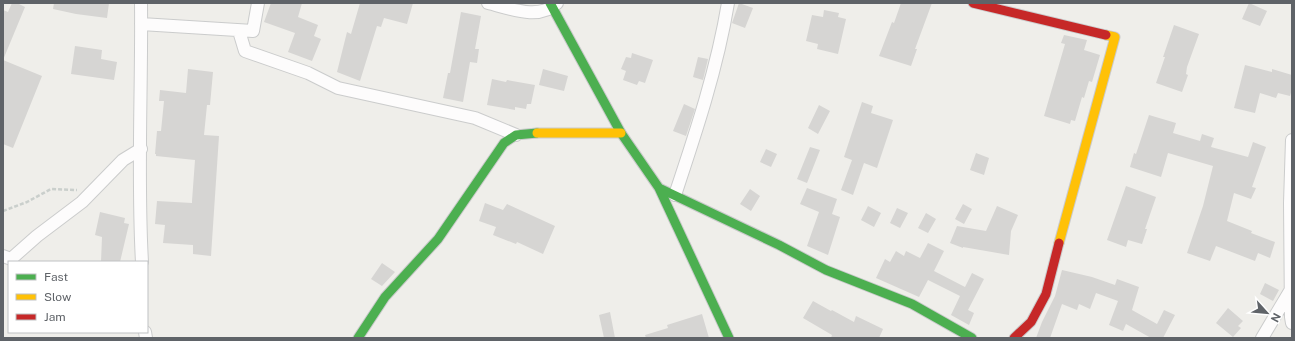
<svg xmlns="http://www.w3.org/2000/svg" width="1295" height="341" font-family="'Public Sans',sans-serif">
  <style>
    .building { fill: #d6d5d3 }
    .lines { fill: none; stroke-linecap: round; stroke-linejoin: round }
    .street-casing { stroke: #cbcccc; stroke-width: 14 }
    .fast-casing { stroke: #cacacb; stroke-width: 11 }
    .slow-casing { stroke: #cacacb; stroke-width: 11 }
    .jam-casing { stroke: #cacacb; stroke-width: 11 }
    .path { stroke: #cacfcc; stroke-width: 2.5; stroke-dasharray: 4 2; stroke-linecap: butt }
    .street { stroke: #fdfcfc; stroke-width: 12 }
    .fast { stroke: #4caf50; stroke-width: 9 }
    .slow { stroke: #ffc107; stroke-width: 9 }
    .jam { stroke: #c62828; stroke-width: 9 }
  </style>
  <rect width="100%" height="100%" fill="#efeeea"/>
  <path class="building" d="M12 3H17L25 7 3 60V10L8 12Z
    M54 3H109L107 18 76 14 53 9Z
    M271 3H302L298 17 318 25 314 36 321 39 312 61 288 52 295 33 264 22Z
    M360 3H413L407 24 384 18 381 27 377 26 360 81 337 72 347 32 351 34Z
    M739 3 753 8 745 28 732 23Z
    M901 3H932L915 49H917L911 66 879 56 892 22 894 23Z
    M1249 3 1267 11 1260 26 1242 19Z
    M824 10 839 13 838 17 846 19 838 54 817 49 818 44 806 41 812 15 823 17Z
    M461 12 481 16 475 49H479L477 63 470 62 463 102 443 98 448 73H450Z
    M1174 25 1199 34 1187 67 1186 74 1188 75 1182 92 1156 83 1165 57H1163Z
    M1064 35 1087 40 1084 50 1100 55 1092 82 1089 81 1084 98 1082 97 1075 121 1071 120 1070 124 1044 116 1065 44 1061 43Z
    M75 46 102 50 101 59 117 62 114 80 71 74Z
    M632 53 653 60 645 83 639 81 637 85 623 80 626 71 621 69 626 57 631 58Z
    M698 57 708 59 703 80 693 77Z
    M3 60 42 76 13 148 3 144Z
    M1245 65 1272 72V69L1292 75V89L1290 96 1278 93 1276 98 1260 93 1255 113 1234 108Z
    M188 69 213 72 210 105H207L204 135 219 136 211 256 193 254V245L163 243 165 225 155 224 157 201 192 203V201L195 160 156 156V154H155L157 131H161L164 101H159L160 90 186 93Z
    M543 69 568 76 564 91 539 85Z
    M492 79 506 82 507 80 535 85 531 104H527L526 109 515 107V110L487 105Z
    M862 102 873 106 871 113 893 120 877 168 864 163 853 195 841 190 852 160 844 157Z
    M684 104 695 109 686 136 673 131Z
    M819 105 830 111 818 134 808 128Z
    M1149 115 1176 123 1173 133 1200 141 1202 134 1214 138 1211 147 1248 157 1253 142 1266 147 1252 187 1256 188 1251 199 1234 193 1227 221 1252 231 1251 233 1275 242 1270 258 1258 253 1255 261 1216 246 1210 261 1187 253 1203 206 1213 166 1168 153 1161 177 1130 167 1134 153 1136 154Z
    M810 147 820 150 807 183 797 179Z
    M766 149 777 154 771 167 760 162Z
    M976 153 989 158 984 175 970 170Z
    M1126 186 1156 197 1145 229H1147L1142 244 1128 240 1126 247 1107 240Z
    M807 188 837 199 832 214 840 217 828 255 807 246 819 212 800 204Z
    M750 189 760 196 751 211 740 204Z
    M485 203 503 210 507 204 555 226 543 254 517 242 516 244 493 235 496 227 479 221Z
    M963 204 972 209 964 224 955 219Z
    M868 206 881 213 874 227 861 220Z
    M997 206 1018 215 1011 231 1009 255 963 247V248L950 243 957 226 986 231Z
    M897 208 908 213 900 228 890 223Z
    M100 212 125 218 124 223 129 224 120 262H101L102 237 95 235Z
    M926 213 936 219 928 233 918 228Z
    M928 243 944 251 934 271 965 287 972 273 984 279 968 310 974 313 969 325 951 315 960 296 928 280 919 297 876 278 885 259 890 262 896 251 904 256 906 251 920 258Z
    M382 263 395 272 382 286 371 279Z
    M1062 270 1092 277 1115 285 1117 279 1139 287 1132 310 1157 324 1164 310 1175 315 1163 338H1151L1126 324 1123 331 1109 325 1118 301 1096 293 1090 309 1079 304 1077 310 1062 304 1050 338H1036L1042 322 1055 296Z
    M1265 283 1279 290 1273 301 1260 294Z
    M813 301 831 311 832 310 854 322 856 316 883 329 879 338H831L832 335 803 318Z
    M1228 308 1243 321 1238 326 1241 328 1233 337 1216 323Z
    M610 312 615 338H604L599 315Z
    M702 314 709 338H646L645 335 668 328 667 325Z"/>
  <g class="lines">
    <defs>
      <path id="street" d="M141 3C142 89 137 176 142 262
        M488 3C509 8 539 21 557 3
        M141 24 253 31 258 3
        M239 31 245 51 308 73 338 88 475 118 516 135
        M1292 140 1290 203 1291 317 1292 323
        M675 195C696 132 717 69 728 3
        M3 256 11 259 37 236 82 202 123 160 141 149
        M145 332 146 338
        M1262 338 1290 291"/>
      <path id="fast" d="M550 3 621 133 659 188 729 338
        M659 188 779 245 826 270 912 304 972 338
        M358 338 385 297 438 239 504 143 516 135 537 133"/>
      <path id="slow" d="M537 133H621
        M1059 243 1115 37 1106 35"/>
      <path id="jam" d="M973 3 1106 35
        M1014 338 1031 322 1046 294 1059 243"/>
    </defs>
    <use href="#street" class="street-casing"/>
    <use href="#fast" class="fast-casing"/>
    <use href="#slow" class="slow-casing"/>
    <use href="#jam" class="jam-casing"/>
    <path class="path" d="M3 211 27 202 51 189 77 190"/>
    <use href="#street" class="street"/>
    <use href="#fast" class="fast"/>
    <use href="#slow" class="slow"/>
    <use href="#jam" class="jam"/>
  </g>
  <rect width="1295" height="341" fill="none" stroke="#5f6368" stroke-width="8"/>
  <rect x="8" y="261" width="140" height="72" fill="#ffffff" stroke="#bfc1c3"/>
  <rect x="16" y="274" width="20" height="6" fill="#4caf50" stroke="#bfc1c3"/>
  <text x="44" y="281" font-size="12" fill="#5f6368">Fast</text>
  <rect x="16" y="294" width="20" height="6" fill="#ffc107" stroke="#bfc1c3"/>
  <text x="44" y="301" font-size="12" fill="#5f6368">Slow</text>
  <rect x="16" y="314" width="20" height="6" fill="#c62828" stroke="#bfc1c3"/>
  <text x="44" y="321" font-size="12" fill="#5f6368">Jam</text>
  <g transform="translate(1267 313) rotate(117)" stroke="#ffffff" stroke-width="3" paint-order="stroke">
  <path d="M0-3L7 15L0 10L-7 15Z" fill="#5f6368"/>
  <text y="-6" font-size="11" font-weight="bold" text-anchor="middle" fill="#5f6368">N</text>
  </g>
</svg>
